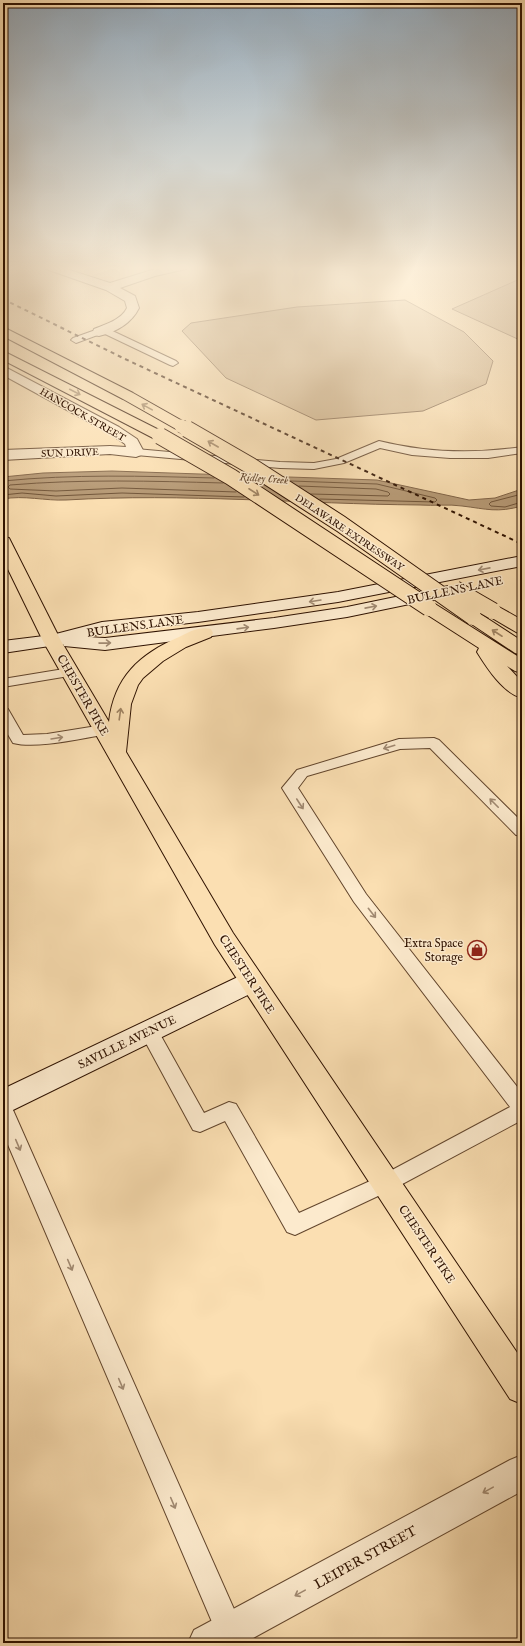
<svg xmlns="http://www.w3.org/2000/svg" width="525" height="1646" font-family="'IM FELL English',serif">
  <style>
    .green { fill: #d8bc94; stroke: #84674a }
    .water { fill: #b69975; stroke: #806346 }
    .lines { fill: none; stroke-linecap: round; stroke-linejoin: round }
    .shore { stroke: #72563a; stroke-width: 1 }
    .lane-casing { stroke: #62452c; stroke-width: 2 }
    .street-casing { stroke: #62452c; stroke-width: 2 }
    .secondary-casing { stroke: #2f1200; stroke-width: 2 }
    .primary-casing { stroke: #2f1200; stroke-width: 2 }
    .highway-casing { stroke: #2f1200; stroke-width: 2 }
    .lane { fill: #fceacd; fill-rule: evenodd }
    .street { fill: #fceacd; fill-rule: evenodd }
    .secondary { fill: #fceacd; fill-rule: evenodd }
    .primary { fill: #fbdfb2; fill-rule: evenodd }
    .highway { fill: #fbdfb2; fill-rule: evenodd }
    .rail { stroke: #2f1200; stroke-width: 2; stroke-dasharray: 4 4; stroke-linecap: butt }
    .highway-bridge-far1-casing { stroke: #2f1200; stroke-width: 14; stroke-linecap: butt }
    .highway-bridge-casing { stroke: #2f1200; stroke-width: 18; stroke-linecap: butt }
    .highway-bridge-far1 { stroke: #fbdfb2; stroke-width: 13 }
    .highway-bridge { stroke: #fbdfb2; stroke-width: 16 }
    .oneway { stroke: #9f8362 }
    .oneway2 { stroke: #a08971 }
    .labels { text-anchor: middle; stroke-width: 3; stroke-linejoin: round; paint-order: stroke }
    .far-street-label { font-size: 10px; fill: #2f1200; stroke: #fceacd }
    .far-water-label { font-size: 11px; font-style: italic; fill: #65482f; stroke: #fceacd }
    .street-label { font-size: 12px; fill: #2f1200; stroke: #fceacd }
    .poi-label { font-size: 12px; fill: #2f1200; stroke: #fceacd; text-anchor: end }
    .near-street-label { font-size: 14px; fill: #2f1200; stroke: #fceacd }
  </style>
  <rect width="100%" height="100%" fill="#fbdfb2"/>
  <filter id="stains"><feTurbulence type="fractalNoise" baseFrequency=".005" numOctaves="4"/><feColorMatrix values="0 0 0 0 .2 0 0 0 0 .09 0 0 0 0 .02 0 0 0 .5 -.17"/></filter>
  <radialGradient id="worn" r=".72"><stop offset=".6" stop-color="#630" stop-opacity="0"/><stop offset="1" stop-color="#630" stop-opacity=".3"/></radialGradient>
  <path class="green" d="M522 278V341L452 309Z
    M405 300 464 332 493 361 486 384 423 411 316 420 226 378 182 331 191 323 297 307Z"/>
  <path class="water" d="M112 471 377 480 469 500 495 498 522 489V506C497 513 487 509 462 506 449 504 434 506 420 505 302 504 184 493 66 500 45 501 24 495 3 499V477L43 473Z"/>
  <g class="lines">
    <path class="shore" d="M3 481C73 474 143 476 214 478
      M291 481 377 484 435 498 437 500 435 502 320 499
      M223 483C152 481 81 479 10 485L8 487 10 489 56 491 122 488 236 492
      M299 486 376 489 388 492 390 494 388 496 311 494
      M522 494 491 502 489 504 491 506 505 507 522 502
      M3 495 22 493 56 496 122 493 244 497"/>
    <defs>
      <path id="lane" d="M104 327 176 361 178 363 173 366 170 365 103 333 76 343 71 340 73 338Z
        M379 441C427 453 474 454 522 447V453L488 458H450L412 455 380 448 344 463 314 469 280 468 136 455 131 452 136 449 280 462 314 463 336 459Z
        M70 668 75 669 77 672 75 675 3 687V679Z
        M3 708 8 709 23 735 47 734 103 725 108 727 110 730 108 733 103 735C78 739 36 749 13 743L3 726Z
        M434 738 439 740 522 822V836L516 835 430 748 400 749 307 776 298 788 366 894 522 1093V1120L393 1189 295 1235 287 1232 225 1121 200 1132 193 1130 140 1032 142 1027 149 1025 156 1027 204 1113 229 1102 236 1104 299 1213 379 1177 510 1107 354 902 282 788 297 770 399 739Z
        M3 1102 10 1104 13 1110 249 1643H221L3 1133Z"/>
      <path id="street" d="M44 267H60L110 283 152 270 166 267H188L186 269 155 276 120 288 135 296 139 308C131 324 116 332 99 336L94 335 93 332 94 329C106 324 121 320 127 308L125 301 106 290 46 269Z
        M3 366 119 427 137 439 144 452 141 455 136 457 110 454 3 460V450L110 446 126 447 125 444 109 433 3 375Z
        M522 1455V1491L244 1643H188L194 1630 510 1460Z"/>
      <path id="secondary" d="M522 556V566L338 602 198 622 103 633 87 637 105 638 274 618 347 607 458 584 464 585 467 589 464 593 458 594 347 617 274 628 105 650 64 646 63 644 3 653V641L52 635 102 622 198 612 338 592Z
        M251 973 260 975 263 982 260 989 13 1110 3 1113V1089L242 975Z"/>
      <path id="primary" d="M3 537 9 538 11 542 61 641 109 722C114 677 140 654 179 637 189 632 199 626 211 629L213 633 211 637 186 647 163 661 143 678 138 685 131 704 126 752 233 933 522 1360V1404L510 1399 215 945 43 641 3 559Z"/>
      <path id="highway" d="M3 327 133 393 186 423 188 426 186 429 181 430 176 429 123 399 3 336Z
        M3 351 165 433 167 436 165 439 160 440 155 439 3 360Z
        M429 603 435 604 522 659V673L515 671 507 666 522 682V698C503 693 487 668 477 652L479 648 423 612 420 608 423 604Z
        M493 606 499 607 522 620V634L516 632 487 615 484 611 487 607Z
        M473 612 479 613 522 641V655L515 653 467 621 464 617 467 613Z"/>
    </defs>
    <use href="#lane" class="lane-casing"/>
    <use href="#street" class="street-casing"/>
    <use href="#secondary" class="secondary-casing"/>
    <use href="#primary" class="primary-casing"/>
    <use href="#highway" class="highway-casing"/>
    <use href="#lane" class="lane"/>
    <use href="#street" class="street"/>
    <use href="#secondary" class="secondary"/>
    <use href="#primary" class="primary"/>
    <use href="#highway" class="highway"/>
    <path class="rail" d="M3 299 125 359 522 544"/>
    <defs>
      <path id="highway-bridge-far1" d="M181 426 188 430"/>
      <path id="highway-bridge" d="M187 429 251 466 341 524 473 617
        M160 436 231 477 429 608
        M455 589 493 611"/>
    </defs>
    <use href="#highway-bridge-far1" class="highway-bridge-far1-casing"/>
    <use href="#highway-bridge" class="highway-bridge-casing"/>
    <use href="#highway-bridge-far1" class="highway-bridge-far1"/>
    <use href="#highway-bridge" class="highway-bridge"/>
  </g>
  <defs><path id="oneway-shaft" d="M-6 0H5M1.5-3L5.5 0L1.5 3" fill="none" stroke-width="1.6" stroke-linecap="round" stroke-linejoin="round"/></defs>
  <g class="oneway">
    <use href="#oneway-shaft" transform="translate(75 392) rotate(27)"/>
    <use href="#oneway-shaft" transform="translate(147 407) rotate(-151)"/>
    <use href="#oneway-shaft" transform="translate(213 444) rotate(-150)"/>
    <use href="#oneway-shaft" transform="translate(254 492) rotate(33)"/>
    <use href="#oneway-shaft" transform="translate(497 633) rotate(-147)"/>
    <use href="#oneway-shaft" transform="translate(120 714) rotate(-82)"/>
  </g>
  <g class="oneway2">
    <use href="#oneway-shaft" transform="translate(484 569) rotate(169)"/>
    <use href="#oneway-shaft" transform="translate(315 601) rotate(171)"/>
    <use href="#oneway-shaft" transform="translate(371 607) rotate(-11)"/>
    <use href="#oneway-shaft" transform="translate(243 628) rotate(-8)"/>
    <use href="#oneway-shaft" transform="translate(105 643) rotate(-1)"/>
    <use href="#oneway-shaft" transform="translate(57 738) rotate(-9)"/>
    <use href="#oneway-shaft" transform="translate(389 747) rotate(163)"/>
    <use href="#oneway-shaft" transform="translate(494 803) rotate(-135)"/>
    <use href="#oneway-shaft" transform="translate(300 804) rotate(57)"/>
    <use href="#oneway-shaft" transform="translate(372 913) rotate(52)"/>
    <use href="#oneway-shaft" transform="translate(18 1145) rotate(67)"/>
    <use href="#oneway-shaft" transform="translate(70 1265) rotate(67)"/>
    <use href="#oneway-shaft" transform="translate(121 1384) rotate(67)"/>
    <use href="#oneway-shaft" transform="translate(488 1490) rotate(151)"/>
    <use href="#oneway-shaft" transform="translate(173 1503) rotate(67)"/>
    <use href="#oneway-shaft" transform="translate(300 1593) rotate(151)"/>
  </g>
  <linearGradient id="sky" x2="0" y2="1"><stop stop-color="#94a9ba"/><stop offset="0.54" stop-color="#fdf1dc"/><stop offset="1" stop-color="#fdf1dc" stop-opacity="0"/></linearGradient>
  <rect width="525" height="497" fill="url(#sky)"/>
  <defs>
    <symbol id="shop-ring" viewBox="-11 -11 22 22"><circle r="9.5" fill="#fceacd" stroke="#8f2418" stroke-width="1.5"/><path d="M-5-2.5h2.3a2.7 3.5 0 0 1 5.4 0H5L5.5 6h-11ZM-1.5-2.5h3a1.5 2.3 0 0 0-3 0Z" fill="#8f2418"/></symbol>
  </defs>
  <g fill-rule="evenodd">
    <use href="#shop-ring" x="466" y="939" width="22" height="22"/>
  </g>
  <g class="labels">
    <g class="far-street-label">
      <text transform="translate(83 414) rotate(30)" y="4">HANCOCK STREET</text>
      <text transform="translate(70 452) rotate(-2)" y="4">SUN DRIVE</text>
      <text transform="translate(350 532) rotate(34)" y="4">DELAWARE EXPRESSWAY</text>
    </g>
    <g class="far-water-label">
      <text transform="translate(264 478) rotate(4)" y="4">Ridley Creek</text>
    </g>
    <g class="street-label">
      <text transform="translate(455 590) rotate(-12)" y="4">BULLENS LANE</text>
      <text transform="translate(135 626) rotate(-8)" y="4">BULLENS LANE</text>
      <text transform="translate(83 695) rotate(60)" y="4">CHESTER PIKE</text>
      <text transform="translate(247 974) rotate(57)" y="4">CHESTER PIKE</text>
      <text transform="translate(127 1042) rotate(-26)" y="4">SAVILLE AVENUE</text>
      <text transform="translate(427 1244) rotate(56)" y="4">CHESTER PIKE</text>
    </g>
    <g class="poi-label">
      <text x="463" y="947">Extra Space<tspan x="463" dy="14">Storage</tspan></text>
    </g>
    <g class="near-street-label">
      <text transform="translate(365 1557) rotate(-29)" y="5">LEIPER STREET</text>
    </g>
  </g>
  <rect width="525" height="1646" fill="none" stroke="#fbdfb2" stroke-width="16"/>
  <rect x="4" y="4" width="517" height="1638" fill="none" stroke="#2f1200" stroke-width="2"/>
  <rect x="8" y="8" width="509" height="1630" fill="none" stroke="#2f1200"/>
  <rect width="100%" height="100%" filter="url(#stains)"/>
  <rect width="100%" height="100%" fill="url(#worn)"/>
</svg>
